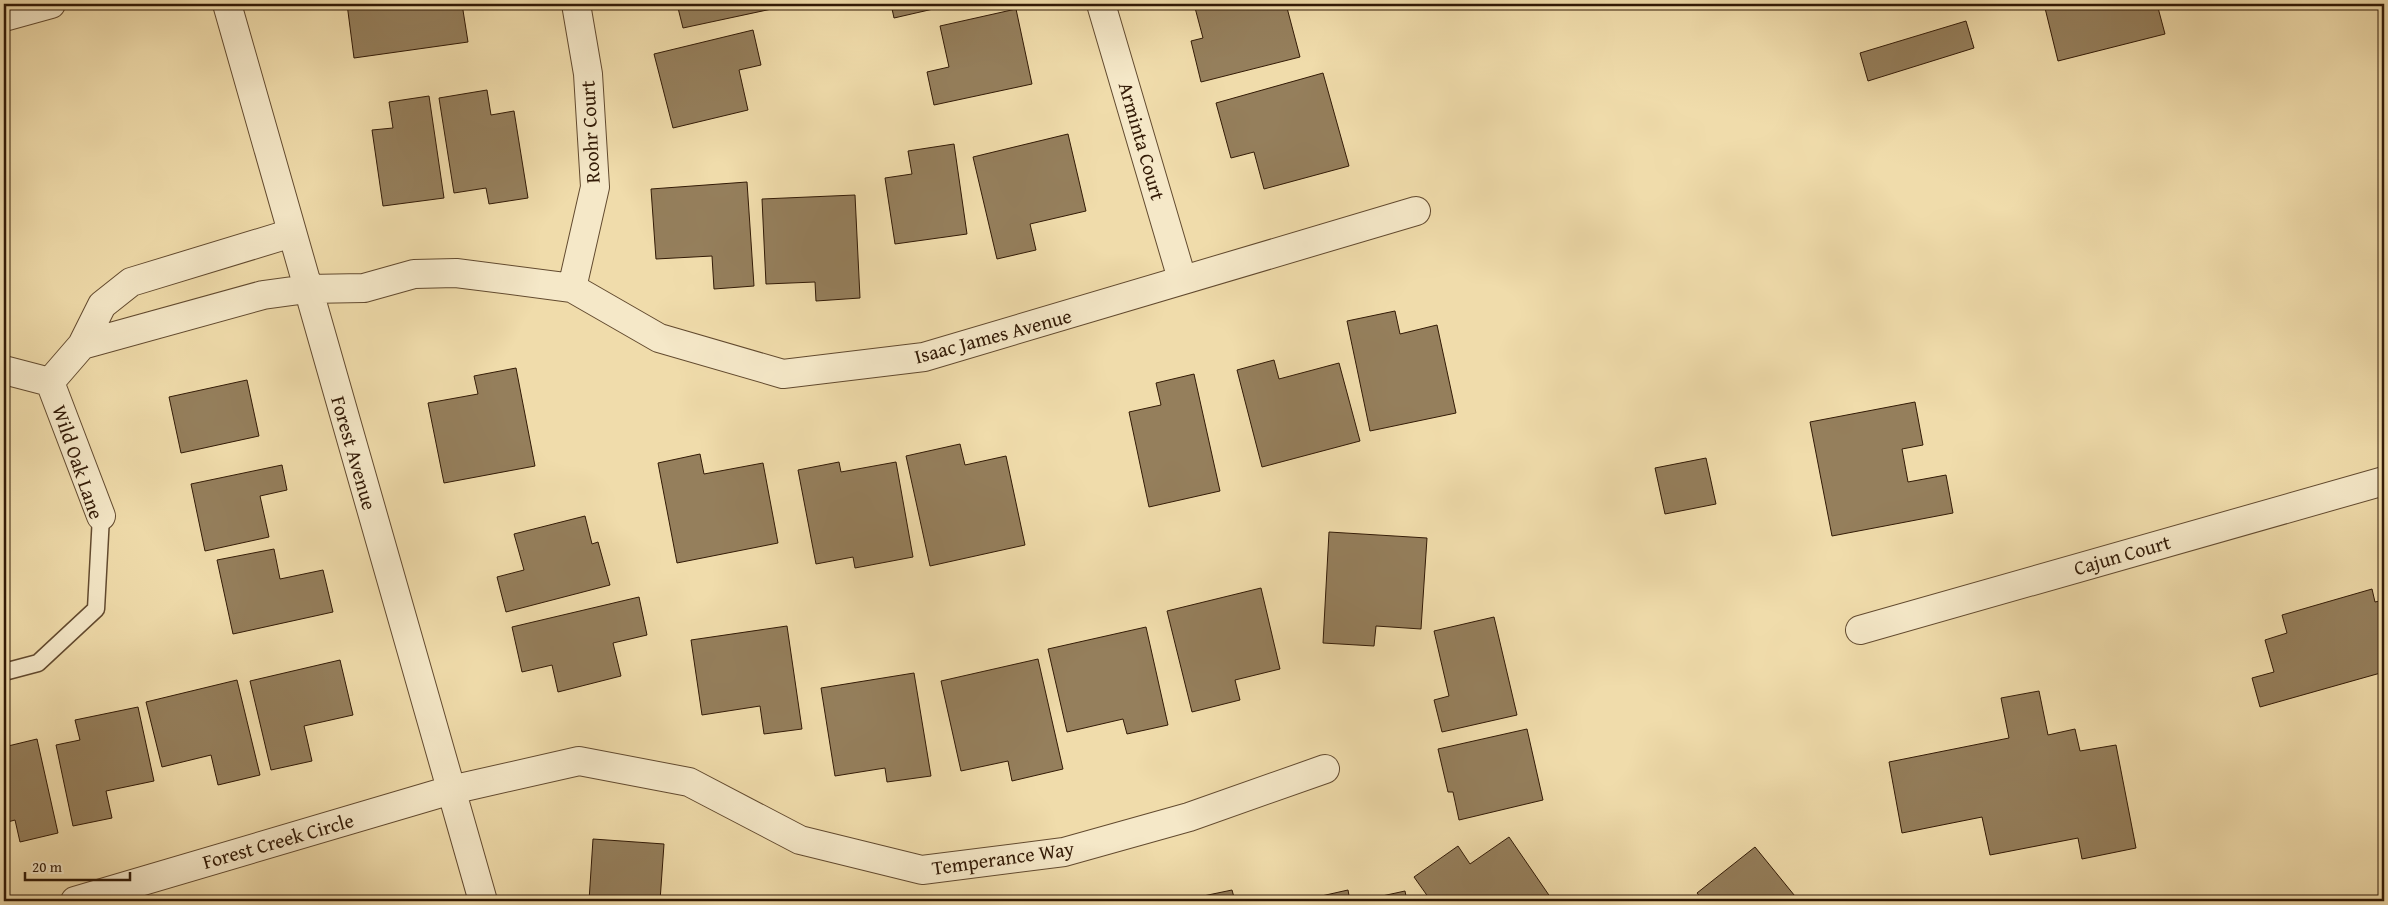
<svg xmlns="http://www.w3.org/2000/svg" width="2388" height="905" font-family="'Gentium Book Plus',serif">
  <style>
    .building { fill: #957f5c; stroke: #321a06 }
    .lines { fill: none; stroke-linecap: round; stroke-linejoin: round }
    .lane-casing { stroke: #624a2f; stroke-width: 19 }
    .street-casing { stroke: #624a2f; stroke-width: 30 }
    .lane { stroke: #f5e8c8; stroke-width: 16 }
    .street { stroke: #f5e8c8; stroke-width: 28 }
    .labels { text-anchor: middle; stroke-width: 4.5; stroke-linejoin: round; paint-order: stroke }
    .street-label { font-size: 20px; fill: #321a06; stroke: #f5e8c8 }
  </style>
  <rect width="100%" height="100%" fill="#f0dcab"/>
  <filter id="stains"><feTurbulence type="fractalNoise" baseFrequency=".004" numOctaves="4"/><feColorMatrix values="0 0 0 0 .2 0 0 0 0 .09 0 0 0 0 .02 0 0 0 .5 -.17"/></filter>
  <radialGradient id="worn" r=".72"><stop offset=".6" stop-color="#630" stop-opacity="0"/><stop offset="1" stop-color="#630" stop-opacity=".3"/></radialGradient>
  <path class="building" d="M347 4H462L468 42 354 58Z
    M677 4H795L683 28Z
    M891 4H955L894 18Z
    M1194 4H1286L1300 57 1201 82 1191 41 1203 38Z
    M2044 4H2157L2165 34 2058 61Z
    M1016 9 1032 84 934 105 927 72 949 67 940 26Z
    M1966 21 1974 48 1868 81 1860 53Z
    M753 30 761 65 739 70 748 110 673 128 654 54Z
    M1323 73 1349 166 1264 189 1254 152 1231 158 1216 103Z
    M487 90 491 115 514 111 528 198 489 204 486 188 454 193 439 98Z
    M429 96 444 198 383 206 372 130 393 128 389 102Z
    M1068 134 1086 211 1030 224 1036 250 997 259 973 157Z
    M954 144 967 234 895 244 885 178 912 174 908 151Z
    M747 182 754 286 714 289 712 256 656 259 651 189Z
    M855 195 860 298 816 301 815 282 766 284 762 199Z
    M1395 311 1400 334 1437 325 1456 413 1370 431 1347 321Z
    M1274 360 1279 379 1339 363 1360 441 1262 467 1237 370Z
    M516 368 535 466 444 483 428 403 478 394 474 376Z
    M1194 374 1220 491 1149 507 1129 412 1161 405 1156 383Z
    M247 380 259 436 181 453 169 397Z
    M1915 402 1923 445 1902 449 1908 482 1946 475 1953 513 1832 536 1810 422Z
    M960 444 965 465 1006 456 1025 545 930 566 906 456Z
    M700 454 704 474 763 463 778 543 677 563 658 463Z
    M1706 458 1716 504 1665 514 1655 468Z
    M839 462 841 472 896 462 913 557 855 568 853 557 816 564 798 470Z
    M282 465 287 490 260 496 269 537 205 551 191 484Z
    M585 516 592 544 598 542 610 585 506 612 497 577 524 570 514 534Z
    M1329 532 1427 538 1421 629 1376 626 1374 646 1323 643Z
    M274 549 280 579 323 570 333 612 233 634 217 560Z
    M1261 588 1280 669 1235 680 1240 700 1192 712 1167 611Z
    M2372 589 2375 602 2384 600V672L2260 707 2252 678 2274 672 2265 640 2287 633 2282 615Z
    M639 597 647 635 613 643 621 676 558 692 552 665 522 672 512 627Z
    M1494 617 1517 715 1442 732 1434 700 1449 696 1434 631Z
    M787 626 802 729 764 734 760 706 702 715 691 640Z
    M1146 627 1168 725 1127 734 1123 719 1067 732 1048 649Z
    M1038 659 1063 769 1012 781 1008 761 961 771 941 681Z
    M340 660 353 715 304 726 312 761 271 770 250 681Z
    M914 673 931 776 887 782 885 768 835 776 821 688Z
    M237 680 260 775 218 785 211 755 162 767 146 702Z
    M2039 691 2048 735 2075 729 2080 751 2116 745 2136 848 2082 859 2078 838 1990 855 1982 817 1902 833 1889 762 2009 738 2001 698Z
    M138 707 154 781 106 791 112 818 73 826 56 745 80 740 75 720Z
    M1527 729 1543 800 1459 820 1453 792H1448L1438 749Z
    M37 739 58 833 20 842 15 820 4 823V747Z
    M1509 837 1553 901H1431L1414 877 1458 846 1470 864Z
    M593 839 664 844 660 901H589Z
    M1755 847 1799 901H1703L1697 893Z
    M1232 890 1235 901H1184V900Z
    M1348 890 1350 901H1309L1308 899Z
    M1405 891 1407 901H1359Z"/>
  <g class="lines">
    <defs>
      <path id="lane" d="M4 672 38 663 96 609 101 516"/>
      <path id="street" d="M227 4 483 901
        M1101 4 1182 279
        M4 17 51 4
        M572 288 595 187 588 74 576 4
        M82 345 263 295 307 289 364 288 414 274 456 273 572 288 659 338 783 374 924 357 1416 211
        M4 370 50 382 101 516
        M50 382 82 345 102 305 131 282 292 233
        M1860 630 2384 481
        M75 901 451 790 579 761 689 782 800 840 922 870 1064 852 1189 817 1325 769"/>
    </defs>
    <use href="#lane" class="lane-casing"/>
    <use href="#street" class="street-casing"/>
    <use href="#lane" class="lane"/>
    <use href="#street" class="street"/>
  </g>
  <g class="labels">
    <g class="street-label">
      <text transform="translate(590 132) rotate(-93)" y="7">Roohr Court</text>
      <text transform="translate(1142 141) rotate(74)" y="7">Arminta Court</text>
      <text transform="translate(993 336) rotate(-15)" y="7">Isaac James Avenue</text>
      <text transform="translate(354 453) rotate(74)" y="7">Forest Avenue</text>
      <text transform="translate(78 462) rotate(71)" y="7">Wild Oak Lane</text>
      <text transform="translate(2122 555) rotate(-16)" y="7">Cajun Court</text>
      <text transform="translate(278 841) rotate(-16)" y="7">Forest Creek Circle</text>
      <text transform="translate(1003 858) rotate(-8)" y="7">Temperance Way</text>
    </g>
  </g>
  <rect width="2388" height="905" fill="none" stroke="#f0dcab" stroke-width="20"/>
  <rect x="5" y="5" width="2378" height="895" fill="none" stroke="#321a06" stroke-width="2.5"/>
  <rect x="10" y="10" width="2368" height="885" fill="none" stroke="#321a06"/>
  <path d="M25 872v8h105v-8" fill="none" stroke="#321a06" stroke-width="2.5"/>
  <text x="32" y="872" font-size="15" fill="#321a06" stroke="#f5e8c8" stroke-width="4" paint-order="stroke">20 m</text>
  <rect width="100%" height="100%" filter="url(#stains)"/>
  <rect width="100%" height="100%" fill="url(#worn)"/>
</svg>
